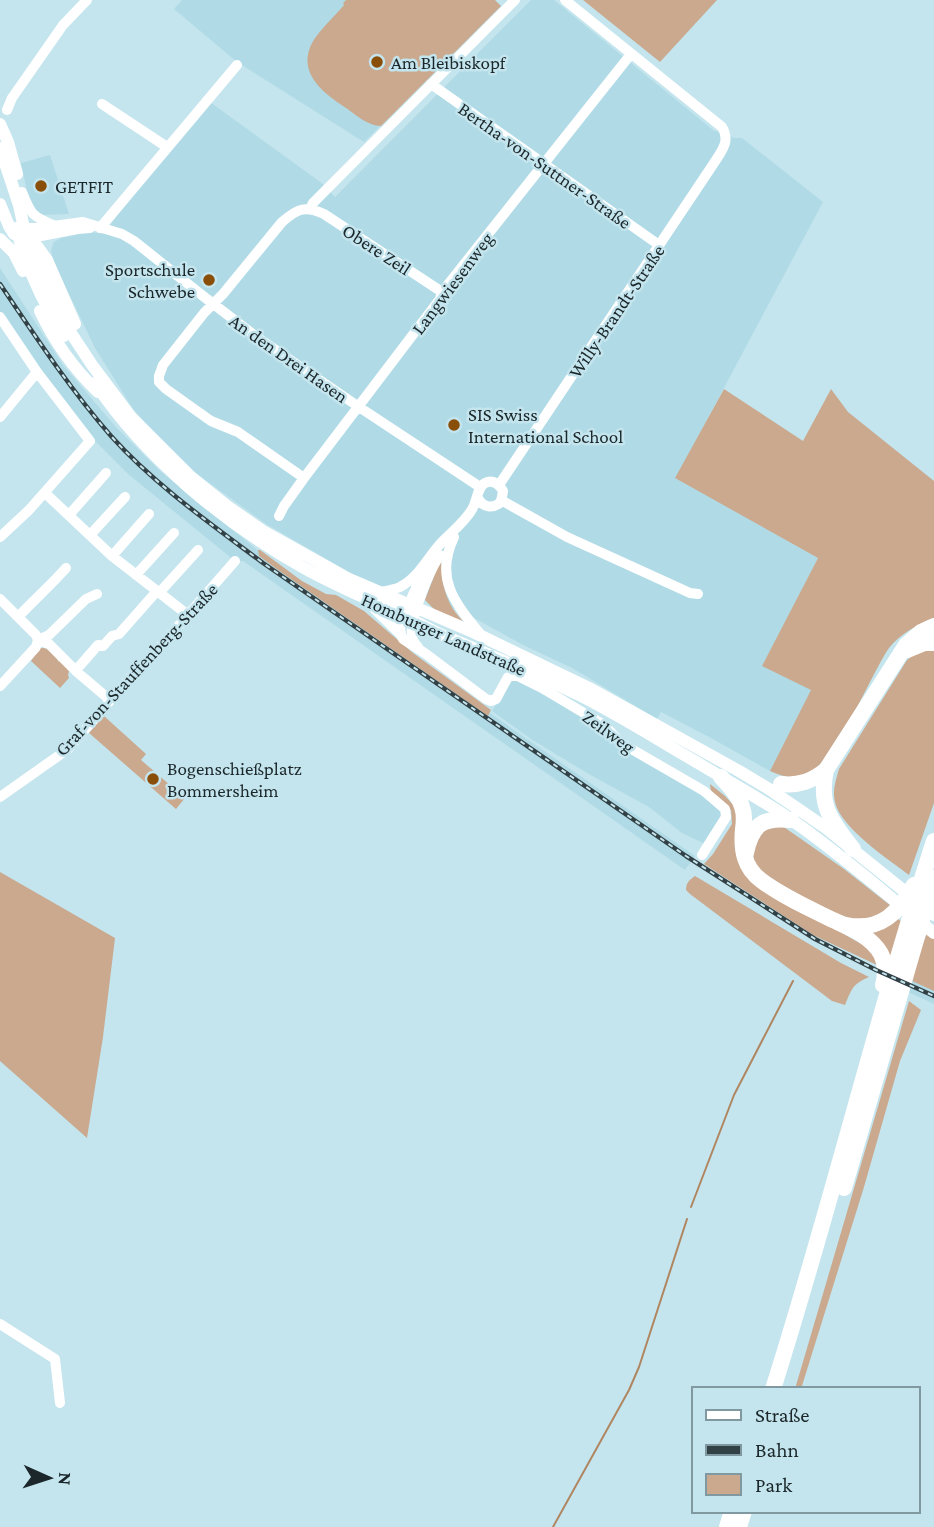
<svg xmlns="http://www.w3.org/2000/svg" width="934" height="1527" font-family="'Crimson Pro',serif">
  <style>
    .built { fill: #b0dbe6 }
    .green { fill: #caa98e }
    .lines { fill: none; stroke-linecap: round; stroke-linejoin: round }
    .stream { stroke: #b08661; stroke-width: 2 }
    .minor { stroke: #fff; stroke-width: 10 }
    .major { stroke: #fff; stroke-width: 12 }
    .highway { stroke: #fff; stroke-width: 16 }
    .rail-casing { stroke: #324145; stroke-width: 4.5 }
    .rail { stroke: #c4e5ee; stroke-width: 2; stroke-dasharray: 5; stroke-linecap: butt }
    .poi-dot { fill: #894e08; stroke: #c4e5ee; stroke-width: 2.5 }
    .labels { text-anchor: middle; stroke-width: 5; stroke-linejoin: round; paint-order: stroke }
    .poi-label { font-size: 19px; fill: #1b272a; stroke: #c4e5ee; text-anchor: start }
    .street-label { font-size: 19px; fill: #1b272a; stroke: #c4e5ee }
  </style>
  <rect width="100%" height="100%" fill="#c4e5ee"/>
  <path class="built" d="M182 0H495L501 6 364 142 237 62 174 9Z
    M531 0H554L713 130 734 138H742L823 202 676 478 818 558 763 665 812 690 770 771 709 737 661 712 657 719 572 668 523 645 474 618 397 583 390 586H378L363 580 266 524 197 474 162 442 133 409 95 348 54 263 51 251 52 247 54 242 61 238 90 232 103 234 156 165 210 102 323 184 335 197Z
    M50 155 69 214 41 215 29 202 21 163Z
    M0 268 63 365 115 426 159 470 266 557 695 856 685 870 243 561H235L128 474 96 442 90 441 0 317Z
    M513 679 569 707 715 804 724 813 707 845 682 833 649 807 587 773 531 739 492 711 510 681Z
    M912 981 934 991V1004L908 992Z"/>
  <path class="green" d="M346 0H495L501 6 381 126C367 126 354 113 343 106 322 92 297 72 312 43 319 30 335 16 344 5L343 3Z
    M583 0H717L660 62Z
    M724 389 803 441 831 389 848 412 934 481V618C918 624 900 634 889 648 869 677 834 769 801 777 789 779 780 775 770 771L811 690 762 666 818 558 675 478Z
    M258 550H260L302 581 326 594 336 595 364 611 413 653 491 710 488 716 278 570 259 556Z
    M441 558C442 585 445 604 465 623L437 612 425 600Z
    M40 648C49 647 53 653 58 660V662L60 660 69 671 68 675 69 678 60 688 31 661Z
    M934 649V803L909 875C889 860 840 827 835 802 832 790 836 780 839 769L907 660 919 651Z
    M104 716 146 754 141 760 185 798 176 809 89 733Z
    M710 784 725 796 738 810 740 818 735 843 738 860 802 910 863 945 873 953 879 966 813 935 704 864 713 854 732 824 731 810 711 792Z
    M781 825 844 869 891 906C886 913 872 919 863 920 846 922 766 883 757 869 748 854 758 836 769 826Z
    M0 872 115 938 103 1037 87 1138 0 1061Z
    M695 876 841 963 869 977C853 984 852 988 845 1005L832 1001 690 894 686 890C686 883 689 880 695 876Z
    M896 917 903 923 890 968 857 928Z
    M928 931 934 936V991L912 981 920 950Z
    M909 1001 921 1010 900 1061 864 1187 801 1389H795Z"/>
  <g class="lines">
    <path class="stream" d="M691 1207 734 1095 793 981
      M553 1527 629 1390 639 1367 687 1219"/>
    <path class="minor" d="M431 84 659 245
      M102 104 167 147
      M7 110 12 98 63 25 87 0
      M22 192C31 215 32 216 55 226
      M310 209 313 203 515 0
      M20 228H38L83 222 122 234 134 241 203 296 254 335 359 407 480 487
      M100 228 237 65
      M20 234 41 236 77 229 90 228
      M0 317 37 372 90 441 29 510 0 537
      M0 417 37 372
      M304 478 238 432 211 421 166 389 159 382V376L163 365 204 313 223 294 282 222C297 209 305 205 324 214L442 292
      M499 485 716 160C723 149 730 140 722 127L565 0
      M45 493 112 556 188 615
      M501 500 567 537 690 593 698 594
      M69 515 106 473
      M279 516 284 506 304 478 440 299 442 292 631 54
      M90 535 125 497
      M454 537C434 579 455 603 481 635
      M112 556 149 514
      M426 564 404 616 400 627 401 635 403 639 426 654 486 699 491 701 496 699 508 677 512 676H518L542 688 604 725 621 743 704 791 725 809 726 817 702 855
      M136 575 174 533
      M159 593 198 550
      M378 593C385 591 393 590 400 587 420 577 429 554 445 539 454 530 464 522 471 511 477 503 477 487 485 483 493 479 499 484 503 491L501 502C493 509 483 508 478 498
      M0 599 36 635 38 640 49 644 77 672 110 700
      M364 599 401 635
      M18 617C34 600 51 585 66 568
      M38 640 49 635 86 599 97 594
      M418 647C415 644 413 641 412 637 409 620 430 569 440 555
      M77 669 98 645 103 646 112 636 119 634 157 591
      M0 686 36 647 38 640
      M0 797 68 749 136 671 144 665 235 561
      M0 1324 55 1359 60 1403"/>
    <path class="major" d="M0 124 8 142 17 174
      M0 148 19 205 25 233 50 294 69 330 92 365 131 417 191 477 227 506 263 531 347 578 473 632 593 690 739 771 769 789 826 828 934 915
      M0 204 9 226 14 234
      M16 228C26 266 43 303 64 336
      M0 239 14 253 23 271
      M37 246 47 260 75 324
      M40 311C54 341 74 369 98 392
      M95 383C145 458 225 524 304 568 336 586 371 600 404 616 417 622 429 629 442 635 490 655 537 674 583 697 622 717 660 741 698 763 729 782 763 800 793 821 842 855 887 895 934 933"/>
    <path class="highway" d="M907 650 924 643H934
      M826 770C818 806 832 822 853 849
      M721 777C729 786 739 795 742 807 745 815 744 821 743 829 741 850 744 868 762 881 782 896 810 909 833 920 850 928 871 936 881 954 886 964 886 974 883 985
      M781 784C799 786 812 781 826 770L906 645 921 632 934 626
      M746 853C752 824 763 817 791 820
      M846 925C881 932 899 912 914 885
      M844 1188 934 878
      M773 1389C831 1207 875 1022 934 841
      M727 1527 732 1511
      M739 1527 744 1511"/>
    <defs>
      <path id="rail" d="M0 284C35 336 70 389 111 436 155 485 211 524 263 563L686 856 815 939 876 970 934 996"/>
    </defs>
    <use href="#rail" class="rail-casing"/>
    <use href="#rail" class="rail"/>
  </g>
  <g class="poi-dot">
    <circle cx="377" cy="62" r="7"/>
    <circle cx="41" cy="186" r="7"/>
    <circle cx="209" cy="280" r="7"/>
    <circle cx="454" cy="425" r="7"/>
    <circle cx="153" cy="779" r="7"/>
  </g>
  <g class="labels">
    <g class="poi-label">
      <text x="391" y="69">Am Bleibiskopf</text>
      <text x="55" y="193">GETFIT</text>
      <text x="195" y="276" text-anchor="end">Sportschule<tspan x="195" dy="22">Schwebe</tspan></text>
      <text x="468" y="421">SIS Swiss<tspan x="468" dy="22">International School</tspan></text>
      <text x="167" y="775">Bogenschießplatz<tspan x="167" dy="22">Bommersheim</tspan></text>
    </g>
    <g class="street-label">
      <text transform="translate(545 165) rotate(35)" y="7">Bertha-von-Suttner-Straße</text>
      <text transform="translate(377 249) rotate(33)" y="7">Obere Zeil</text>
      <text transform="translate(452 283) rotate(-53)" y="7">Langwiesenweg</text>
      <text transform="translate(616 311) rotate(-56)" y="7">Willy-Brandt-Straße</text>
      <text transform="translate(289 358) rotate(35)" y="7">An den Drei Hasen</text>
      <text transform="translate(444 634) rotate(24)" y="7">Homburger Landstraße</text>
      <text transform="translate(136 669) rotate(-47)" y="7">Graf-von-Stauffenberg-Straße</text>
      <text transform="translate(609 731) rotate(36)" y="7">Zeilweg</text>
    </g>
  </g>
  <rect x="692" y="1387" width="228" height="126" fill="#c4e5ee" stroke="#8099a0" stroke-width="2"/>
  <rect x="706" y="1410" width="35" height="10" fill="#ffffff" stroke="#8099a0" stroke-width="2"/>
  <text x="755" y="1422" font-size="21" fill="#1b272a">Straße</text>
  <rect x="706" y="1445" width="35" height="10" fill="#324145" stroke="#8099a0" stroke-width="2"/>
  <text x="755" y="1457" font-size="21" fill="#1b272a">Bahn</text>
  <rect x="706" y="1474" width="35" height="21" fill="#caa98e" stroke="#8099a0" stroke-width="2"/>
  <text x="755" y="1492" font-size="21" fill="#1b272a">Park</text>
  <g transform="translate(49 1478) rotate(93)" stroke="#c4e5ee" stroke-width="5" paint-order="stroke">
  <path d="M0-5L12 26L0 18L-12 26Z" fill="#1b272a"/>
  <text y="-10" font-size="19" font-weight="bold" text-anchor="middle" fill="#1b272a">N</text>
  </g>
</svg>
